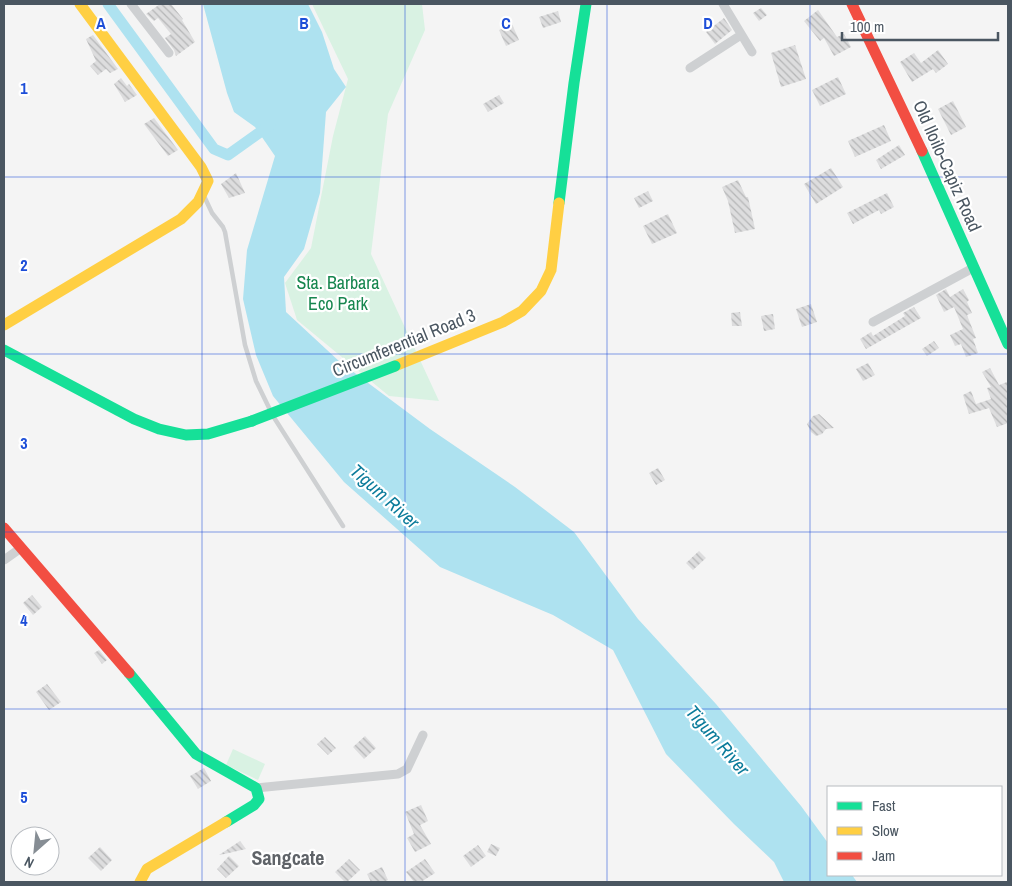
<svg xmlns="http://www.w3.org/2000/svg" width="1012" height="886" font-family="'Archivo Narrow',sans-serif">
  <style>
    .park { fill: #d9f2e3 }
    .water { fill: #aee2f0 }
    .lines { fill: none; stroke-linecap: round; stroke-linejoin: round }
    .canal { stroke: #aee2f0; stroke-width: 11 }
    .building { fill: url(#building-back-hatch) }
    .lane { stroke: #ced0d2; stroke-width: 4.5 }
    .street { stroke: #ced0d2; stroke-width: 9 }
    .fast { stroke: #16e098; stroke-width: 11 }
    .slow { stroke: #ffcf43; stroke-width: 11 }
    .jam { stroke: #f24e42; stroke-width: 11 }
    .fast-bridge { stroke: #16e098; stroke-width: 11 }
    .grid { fill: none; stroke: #1d4ed8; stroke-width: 1; stroke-opacity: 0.55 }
    .labels { text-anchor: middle; stroke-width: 4.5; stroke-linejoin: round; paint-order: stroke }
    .street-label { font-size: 18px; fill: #4a5661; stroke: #fff }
    .park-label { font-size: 18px; fill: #17864f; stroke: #fff }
    .water-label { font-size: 19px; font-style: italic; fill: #0c7c9b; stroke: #fff }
    .quarter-label { font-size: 20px; font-weight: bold; fill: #5f6368; stroke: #fff }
    .grid-label { font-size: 16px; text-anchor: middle; font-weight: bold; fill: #1d4ed8; stroke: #fff; stroke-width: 4.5; stroke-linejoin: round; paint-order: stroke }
  </style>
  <defs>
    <pattern id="building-back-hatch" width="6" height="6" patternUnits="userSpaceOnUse" patternTransform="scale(1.25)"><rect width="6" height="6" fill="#ddddde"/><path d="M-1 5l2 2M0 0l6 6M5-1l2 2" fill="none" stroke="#b5b6b7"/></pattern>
  </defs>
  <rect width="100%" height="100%" fill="#f4f4f4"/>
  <path class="park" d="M312 4H422L425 30 388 114 371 254 439 401 389 396 297 320 285 283 311 248 333 136 348 79Z
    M233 749 265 764 258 780 226 765Z"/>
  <path class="water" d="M203 4H308L322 32 334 69 346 87 326 112 320 193 304 249 284 277 286 312 340 362 430 429 515 487 574 532 638 619 716 704 801 806 828 843V875H852L857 882H784L774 862 734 824 666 754 613 650 553 615 440 567 344 482 273 396 256 355 243 299 247 250 275 156 255 127 234 112 227 93Z"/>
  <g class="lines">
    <path class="canal" d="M108 4 214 149 228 155 270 125"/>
  </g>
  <path class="building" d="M160 4H171L183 19 182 20 195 42 176 56 174 50 165 38 171 34 158 18 154 21 146 14Z
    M761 8 767 15 759 21 753 13Z
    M818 10 837 37 844 34 851 47 834 56 824 38 820 41 804 21Z
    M558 11 561 22 543 28 539 17Z
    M724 18 732 30 715 44 706 32Z
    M512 24 519 40 506 46 499 30Z
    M93 35 118 69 110 73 106 69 98 75 90 66 96 61 86 39Z
    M795 45 806 79 781 87 771 53Z
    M938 50 948 64 936 73 933 69 912 82 900 62 914 53 921 63Z
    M838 77 846 94 820 106 812 90Z
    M121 78 127 86 129 84 137 95 125 102 114 84Z
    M499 95 504 103 488 112 483 104Z
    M953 101 966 127 951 135 938 109Z
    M154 118 178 150 168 156 144 124Z
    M884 125 891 141 855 157 848 141Z
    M899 145 905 155 881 169 876 160Z
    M831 168 843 187 816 204 804 184Z
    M236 173 245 193 229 198 221 184Z
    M738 180 746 197H748L755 229 735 233 728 201 722 187Z
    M648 191 653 201 639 208 634 198Z
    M887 193 894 207 881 214 879 210 853 224 847 213Z
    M668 214 677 233 652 244 643 226Z
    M946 289 950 297 963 289 969 300 967 302 972 313 967 315 976 338 973 339 978 353 966 357 961 344 955 346 950 335 963 329 954 307 944 312 936 295Z
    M811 304 817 322 802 327 796 309Z
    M914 307 921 318 866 349 860 339 871 332 873 336 905 316 903 313Z
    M740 312 742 326H732L731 313Z
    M773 314 775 329 764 331 761 316Z
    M934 341 939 348 927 356 922 349Z
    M868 363 875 375 863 381 856 369Z
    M990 368 999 385 1007 382 1008 388V423L997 427 989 408 969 414 963 395 971 391 976 404 991 399 987 388 991 387 982 372Z
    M819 414 834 428 826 429 822 434 816 436 811 432 807 424 813 416Z
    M658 468 665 480 656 485 649 473Z
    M699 551 706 558 693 570 686 563Z
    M32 595 42 607 33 615 23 603Z
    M99 650 107 660 102 664 94 653Z
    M47 684 61 702 49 710 36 692Z
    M365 736 376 748 364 759 353 747Z
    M325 737 336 748 328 755 317 744Z
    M204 768 211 781 198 789 190 776Z
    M421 805 428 821 420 825 431 844 415 852 407 838 414 834 405 812Z
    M240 841 246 849 220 855H219Z
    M491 844 500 848 496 856 487 852Z
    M478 845 486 856 471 867 463 856Z
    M100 847 112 860 101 871 88 858Z
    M229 856 239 866 226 878 217 869Z
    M349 859 360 870 347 882H345L335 872Z
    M425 859 435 873 421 882H414L406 872Z
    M382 867 388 880 383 882H371L367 874Z"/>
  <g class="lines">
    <path class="lane" d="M204 196 212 213 223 227 225 232 245 345 256 381 273 416 343 526"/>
    <path class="street" d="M131 4 169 53
      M723 4 752 52
      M690 68 741 35
      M873 322 973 268
      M4 560 21 548
      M256 788 398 774 407 769 423 735"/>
    <path class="fast" d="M922 151 1008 344
      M559 203 574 83 586 4
      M4 350 134 419 159 429 186 435 208 434 252 421
      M129 673 196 754 256 788 259 799 254 805 226 822"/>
    <path class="slow" d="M4 325 181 219 198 202 208 181 201 167 80 4
      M395 366 503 322 522 311 541 291 551 270 559 203
      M140 882 147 869 226 822"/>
    <path class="jam" d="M852 4 922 151
      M4 528 129 673"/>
    <path class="fast-bridge" d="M252 421 395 366"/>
  </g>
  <path class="grid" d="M202 4V882M405 4V882M607 4V882M810 4V882M4 177H1008M4 354H1008M4 532H1008M4 709H1008"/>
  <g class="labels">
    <g class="street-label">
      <text transform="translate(947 166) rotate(66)" y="6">Old Iloilo-Capiz Road</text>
      <text transform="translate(404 343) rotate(-22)" y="6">Circumferential Road 3</text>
    </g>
    <g class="park-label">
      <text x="338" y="289">Sta. Barbara<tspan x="338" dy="21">Eco Park</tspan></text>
    </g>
    <g class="water-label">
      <text transform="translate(385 496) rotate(42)" y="7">Tigum River</text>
      <text transform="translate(718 740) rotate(49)" y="7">Tigum River</text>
    </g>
    <g class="quarter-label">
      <text x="288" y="865">Sangcate</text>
    </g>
  </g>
  <g class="grid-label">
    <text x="101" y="29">A</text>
    <text x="304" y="29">B</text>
    <text x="506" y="29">C</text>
    <text x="708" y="29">D</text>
    <text x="24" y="94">1</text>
    <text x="24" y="271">2</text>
    <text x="24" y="449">3</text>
    <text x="24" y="626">4</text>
    <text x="24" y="803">5</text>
  </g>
  <rect width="1012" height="886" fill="none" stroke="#4a5661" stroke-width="10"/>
  <rect x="827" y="786" width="175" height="90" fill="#ffffff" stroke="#b7bbc0"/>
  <rect x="837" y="802" width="25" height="8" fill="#16e098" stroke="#b7bbc0"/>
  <text x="872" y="811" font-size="15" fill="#4a5661">Fast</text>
  <rect x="837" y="827" width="25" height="8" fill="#ffcf43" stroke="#b7bbc0"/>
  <text x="872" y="836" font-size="15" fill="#4a5661">Slow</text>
  <rect x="837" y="852" width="25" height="8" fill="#f24e42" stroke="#b7bbc0"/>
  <text x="872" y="861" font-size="15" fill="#4a5661">Jam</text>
  <g transform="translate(35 851) rotate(207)"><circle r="24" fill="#ffffff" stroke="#b7bbc0"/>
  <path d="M0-4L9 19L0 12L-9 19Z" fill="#868d94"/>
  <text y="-8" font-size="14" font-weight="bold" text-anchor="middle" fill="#4a5661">N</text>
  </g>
  <path d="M842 32v8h156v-8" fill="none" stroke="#4a5661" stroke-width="2.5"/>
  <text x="850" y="32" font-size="15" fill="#4a5661" stroke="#ffffff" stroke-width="4" paint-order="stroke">100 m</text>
</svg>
